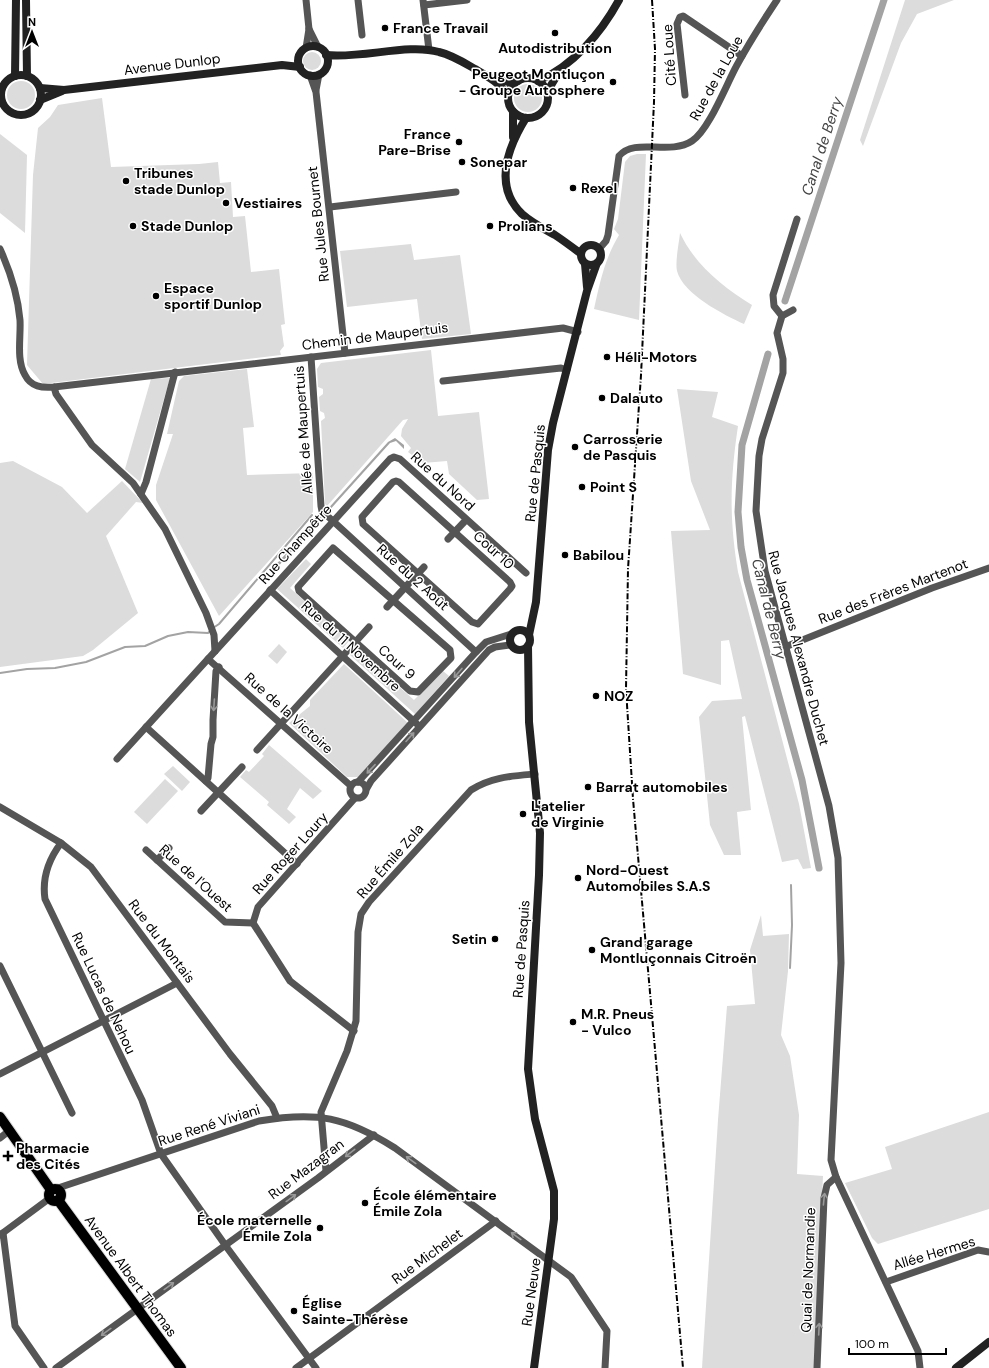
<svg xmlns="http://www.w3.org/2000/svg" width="989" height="1368" viewBox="0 0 989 1368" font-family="'DM Sans',sans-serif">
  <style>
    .green { fill: #dcdcdc }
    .water { fill: #a3a3a3 }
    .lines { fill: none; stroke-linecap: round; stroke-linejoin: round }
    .stream { stroke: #a3a3a3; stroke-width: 2 }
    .canal { stroke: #a3a3a3; stroke-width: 7 }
    .primary-casing { stroke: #dbdbdb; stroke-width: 12 }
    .street { stroke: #555; stroke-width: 7 }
    .secondary { stroke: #222; stroke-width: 8 }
    .primary { stroke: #000; stroke-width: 10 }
    .rail { stroke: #000; stroke-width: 2; stroke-dasharray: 6 2 1 2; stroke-linecap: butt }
    .oneway { stroke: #999 }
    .poi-dot { fill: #000; stroke: #fff; stroke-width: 1.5 }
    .labels { text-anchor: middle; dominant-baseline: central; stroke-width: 3; stroke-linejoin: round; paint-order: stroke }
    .poi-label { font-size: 14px; font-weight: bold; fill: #000; stroke: #fff; text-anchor: start }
    .street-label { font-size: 14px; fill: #000; stroke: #fff }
    .water-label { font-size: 15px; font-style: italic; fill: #444; stroke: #fff }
  </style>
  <rect width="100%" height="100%" fill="#fff"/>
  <g class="green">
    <path d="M 905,0 L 954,0 L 917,14 L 901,43 L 863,146 L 860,140 Z"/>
    <circle cx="312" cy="61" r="9"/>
    <circle cx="21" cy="95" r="14"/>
    <circle cx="528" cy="98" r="14"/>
    <path d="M 102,98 L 111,167 L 199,164 L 218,162 L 220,183 L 231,182 L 233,217 L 245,216 L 251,272 L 279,269 L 285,324 L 281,325 L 284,346 L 280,351 L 281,355 L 43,384 L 27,365 L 33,175 L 38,128 L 50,117 L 58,105 Z"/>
    <path d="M 0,134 L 27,155 L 25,233 L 0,213 Z"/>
    <path d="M 637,154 L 646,154 L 639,320 L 594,309 C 600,282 605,258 619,235 L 614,229 L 618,219 L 625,162 L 630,156 Z"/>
    <path d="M 680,233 C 695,265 723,287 752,305 L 744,324 C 724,315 683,294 677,271 C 675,262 679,243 680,233 Z"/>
    <path d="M 411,244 L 414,260 L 460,255 L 471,334 L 422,339 L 417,299 L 347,307 L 340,251 Z"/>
    <path d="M 431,350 L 438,416 L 479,412 L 489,499 L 477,500 L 449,474 L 447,461 L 423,463 L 408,452 L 411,448 L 401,436 L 402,429 L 408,419 L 403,420 L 327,506 L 325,504 L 321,421 L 325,418 L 324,413 L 320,411 L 319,397 L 323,394 L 323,389 L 318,387 L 317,369 L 321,363 Z"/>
    <path d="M 247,369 L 254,427 L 243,428 L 247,475 L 313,473 L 313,512 L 219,616 L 156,500 L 156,485 L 173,434 L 167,434 L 179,381 L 184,376 Z"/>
    <path d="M 170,378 L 140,482 L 125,469 L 151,379 Z"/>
    <path d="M 677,389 L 718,392 L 712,417 L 738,426 C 730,480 729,518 738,572 L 799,804 L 811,868 L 803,869 L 798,859 L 782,862 L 745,716 L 742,717 L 751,810 L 737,812 L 741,855 L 724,855 L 710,825 L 699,717 L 712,701 L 742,699 L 729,640 L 721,641 L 721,685 L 683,674 L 671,531 L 710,530 L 691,481 Z"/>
    <path d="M 13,461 L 62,487 L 87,513 L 122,481 L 143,503 L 136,502 L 106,536 L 138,613 L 93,650 L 83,656 L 0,667 L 0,463 Z"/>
    <path d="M 306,559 L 311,564 L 290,588 L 349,641 L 343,648 L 277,589 Z"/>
    <path d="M 279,644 L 287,652 L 277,664 L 268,656 Z"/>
    <path d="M 356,648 L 414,700 L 443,671 L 449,676 L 415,714 L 350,655 Z"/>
    <path d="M 344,664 L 408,723 L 363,774 L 358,777 L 347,777 L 289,723 L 310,706 L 310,700 Z"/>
    <path d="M 269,745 L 322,791 L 313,799 L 300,788 L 287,809 L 296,817 L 289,824 L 267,805 L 269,802 L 240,777 L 246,770 L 249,772 L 264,756 L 262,754 Z"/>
    <path d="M 173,766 L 190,782 L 182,791 L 164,774 Z"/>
    <path d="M 165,779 L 178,791 L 147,824 L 134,812 Z"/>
    <path d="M 761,915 L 763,936 L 789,934 L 788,971 L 781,1035 L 790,1056 L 799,1115 L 797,1174 L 823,1176 L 814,1368 L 702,1368 L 718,1120 L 727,1006 L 755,1004 L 750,950 Z"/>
    <path d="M 989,1112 L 989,1209 L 878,1244 L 872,1238 L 845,1183 L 892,1169 L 885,1147 Z"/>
  </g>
  <g class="water">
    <path d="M 395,438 L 404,445 L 404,449 L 396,441 L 390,443 L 327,513 L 325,512 L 388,442 Z"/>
    <path d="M 322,514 L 324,516 L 273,572 L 271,570 Z"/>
  </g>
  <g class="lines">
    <g class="stream">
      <path d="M 213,628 L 219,624 L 312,515"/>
      <path d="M 0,673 L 27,669 L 55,668 L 86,662 L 125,647 L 145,646 L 168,636 L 188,632 L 208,633 L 210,631"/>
      <path d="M 790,968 L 792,925 L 791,885"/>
    </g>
    <g class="canal">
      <path d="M 785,301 L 884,0"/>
      <path d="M 768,354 L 742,445 L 738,512 L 741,547 L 747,580 L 802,780 L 819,868"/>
    </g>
    <defs>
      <g id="primary">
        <path d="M 0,1117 L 51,1190"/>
        <circle cx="55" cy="1195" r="6"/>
        <path d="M 58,1200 L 181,1368"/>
      </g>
    </defs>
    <use href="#primary" class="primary-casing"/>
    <g class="street">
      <path d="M 358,0 L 362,35"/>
      <path d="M 423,0 L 429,50"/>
      <path d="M 424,5 L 467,0"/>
      <path d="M 309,29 L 318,47"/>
      <path d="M 306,48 L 309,29 L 306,0"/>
      <path d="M 310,75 L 316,92 L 345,353"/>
      <path d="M 316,90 L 319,74"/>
      <path d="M 685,95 L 677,24 L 680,17 L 683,16 L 742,56"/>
      <path d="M 330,207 L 456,192"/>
      <path d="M 0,249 C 10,271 18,297 20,320 C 21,337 16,360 25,375 C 31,387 42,388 54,387 L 563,328 L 578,332"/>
      <path d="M 599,249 L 606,241 L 608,235 L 619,156 C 635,137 669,156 692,141 C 709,130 726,85 737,65 C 749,43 763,21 777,0"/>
      <path d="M 793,310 L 782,316 L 777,333 L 783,359 L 783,373 L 762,439 L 759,456 L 756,511 L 765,571 L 829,806 L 838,858 L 841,963 L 831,1160 L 836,1177 L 918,1351 L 920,1368"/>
      <path d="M 782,316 L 774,306 L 773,295 L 797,219"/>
      <path d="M 311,357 L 321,506 L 322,511 L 476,652"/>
      <path d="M 443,381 L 561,368 L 567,370"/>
      <path d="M 54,387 L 56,394 L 92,445 L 133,483 L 165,529 L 206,613 L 214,635 L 215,651"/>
      <path d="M 396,481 L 399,482 L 510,582 L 512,586 L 510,589 L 478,624 L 472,622 L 363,524 L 362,517 L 393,482 Z"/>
      <path d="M 141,494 L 146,482 L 175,372"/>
      <path d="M 448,539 L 466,520"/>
      <path d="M 333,548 L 450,650 L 451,658 L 418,692 L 410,691 L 299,591 L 298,587 Z"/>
      <path d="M 270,590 L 418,725"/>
      <path d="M 387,607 L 424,567"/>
      <path d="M 785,647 L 932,588 L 989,568"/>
      <path d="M 208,659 L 351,786"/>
      <path d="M 146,727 L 297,864"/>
      <path d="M 257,750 L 369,627"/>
      <path d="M 117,759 L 390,459 L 394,457 L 400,459 L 526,573"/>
      <path d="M 206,781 L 208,778 L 211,744 L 213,737 L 213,720 L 216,671 L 219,667"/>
      <circle cx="358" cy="790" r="8"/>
      <path d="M 358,782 L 476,652 L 486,642 L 511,634"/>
      <path d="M 367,788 L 371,781 L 489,650 L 495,647 L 510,645"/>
      <path d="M 0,807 L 61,843 L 91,867 L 230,1054 L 272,1106 L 277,1118"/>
      <path d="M 201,811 L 242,767"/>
      <path d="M 61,843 C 49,859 42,879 45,899 L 142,1100 L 161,1154 L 228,1249 L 316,1368"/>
      <path d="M 146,850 L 225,922 L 253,923"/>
      <path d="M 157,860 L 169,848"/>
      <path d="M 0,966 L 72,1113"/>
      <path d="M 354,1031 L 290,981 L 253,923 L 258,907 L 355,798"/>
      <path d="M 0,1074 L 177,983"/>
      <path d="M 0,1138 L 9,1131"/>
      <path d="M 326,1171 L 321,1112 L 347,1051 L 356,1021 L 358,932 L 361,914 L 369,902 L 471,790 C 491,777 512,776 535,774"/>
      <path d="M 55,1189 L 259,1121 C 317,1111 346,1117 395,1148 L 571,1277 L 607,1331 L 605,1368"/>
      <path d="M 3,1233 L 15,1326 L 44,1368"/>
      <path d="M 0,1235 L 50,1198"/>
      <path d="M 886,1282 L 978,1250 L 989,1252"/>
      <path d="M 56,1368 L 318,1178 L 374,1135"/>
      <path d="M 296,1368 L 496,1221"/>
      <path d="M 817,1368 L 824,1198 L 827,1185 L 836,1177"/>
    </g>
    <g class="secondary">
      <path d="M 26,0 L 27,76"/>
      <circle cx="313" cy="61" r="15"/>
      <path d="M 326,55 C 362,59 408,43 439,52 C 452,55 463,62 475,69 C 487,76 500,83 508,95"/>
      <circle cx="21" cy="95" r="20"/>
      <path d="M 15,76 L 16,0"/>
      <circle cx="528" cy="98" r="20"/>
      <path d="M 493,78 L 508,82 L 518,81"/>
      <path d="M 538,81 C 573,66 601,33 619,0"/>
      <path d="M 40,88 L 64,90 L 282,65 L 300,67"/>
      <path d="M 547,92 L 559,72"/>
      <path d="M 40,100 L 62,91"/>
      <path d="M 526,118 C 508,147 493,186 522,214 C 532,223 544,229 555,235 C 564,241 572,247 580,253"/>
      <path d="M 513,137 L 513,112"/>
      <circle cx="591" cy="255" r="10"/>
      <path d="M 585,264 L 587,287"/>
      <circle cx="520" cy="640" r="10"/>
      <path d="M 529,635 L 536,602 L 548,450 L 553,423 L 587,291 L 597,263"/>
      <path d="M 528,646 L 529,722 L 540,833 L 539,875 L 528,1069 L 535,1119 L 554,1191 L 554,1219 L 534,1368"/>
      <path d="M 956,1368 L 989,1342"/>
    </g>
    <use href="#primary" class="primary"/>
    <path class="rail" d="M 652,0 L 655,49 L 654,102 L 641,375 L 628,569 L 626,689 L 633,799 L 683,1368"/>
  </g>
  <defs><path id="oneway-shaft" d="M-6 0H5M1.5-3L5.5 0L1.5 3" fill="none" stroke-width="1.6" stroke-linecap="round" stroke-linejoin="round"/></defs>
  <g class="oneway">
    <use href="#oneway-shaft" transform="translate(458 673) rotate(131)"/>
    <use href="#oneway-shaft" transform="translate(214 705) rotate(94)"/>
    <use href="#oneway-shaft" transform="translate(410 737) rotate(-48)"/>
    <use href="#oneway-shaft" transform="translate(371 769) rotate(133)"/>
    <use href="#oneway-shaft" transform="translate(350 1153) rotate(142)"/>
    <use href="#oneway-shaft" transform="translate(411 1160) rotate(-144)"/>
    <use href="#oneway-shaft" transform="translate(291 1198) rotate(-36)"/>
    <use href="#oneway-shaft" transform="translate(824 1199) rotate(-84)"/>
    <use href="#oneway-shaft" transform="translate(516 1236) rotate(-144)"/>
    <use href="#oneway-shaft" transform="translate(169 1286) rotate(-36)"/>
    <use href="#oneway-shaft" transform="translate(819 1329) rotate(-87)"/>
    <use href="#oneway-shaft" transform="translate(106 1332) rotate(144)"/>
  </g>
  <g class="poi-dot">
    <circle cx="385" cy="28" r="4"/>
    <circle cx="555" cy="33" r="4"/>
    <circle cx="613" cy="82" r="4"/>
    <circle cx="459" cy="142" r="4"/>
    <circle cx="462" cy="162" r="4"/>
    <circle cx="126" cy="181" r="4"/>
    <circle cx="573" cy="188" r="4"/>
    <circle cx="226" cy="203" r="4"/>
    <circle cx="133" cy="226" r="4"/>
    <circle cx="490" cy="226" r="4"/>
    <circle cx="156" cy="296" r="4"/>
    <circle cx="607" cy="357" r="4"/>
    <circle cx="602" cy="398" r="4"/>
    <circle cx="575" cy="447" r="4"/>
    <circle cx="582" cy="487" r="4"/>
    <circle cx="565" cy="555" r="4"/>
    <circle cx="596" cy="696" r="4"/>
    <circle cx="588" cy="787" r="4"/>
    <circle cx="523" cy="814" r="4"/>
    <circle cx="578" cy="878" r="4"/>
    <circle cx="495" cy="939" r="4"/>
    <circle cx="592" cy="950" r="4"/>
    <circle cx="573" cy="1022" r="4"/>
    <path d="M6 1150h4v4h4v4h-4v4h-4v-4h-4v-4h4z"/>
    <circle cx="365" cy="1203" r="4"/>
    <circle cx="320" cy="1228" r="4"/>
    <circle cx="294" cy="1311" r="4"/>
  </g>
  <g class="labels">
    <g class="poi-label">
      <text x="393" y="28">France Travail</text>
      <text x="555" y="48" text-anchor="middle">Autodistribution</text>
      <text x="605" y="74" text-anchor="end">Peugeot Montluçon<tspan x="605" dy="16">- Groupe Autosphere</tspan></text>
      <text x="451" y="134" text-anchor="end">France<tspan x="451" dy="16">Pare-Brise</tspan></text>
      <text x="470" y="162">Sonepar</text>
      <text x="134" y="173">Tribunes<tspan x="134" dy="16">stade Dunlop</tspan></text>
      <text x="581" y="188">Rexel</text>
      <text x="234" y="203">Vestiaires</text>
      <text x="141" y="226">Stade Dunlop</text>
      <text x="498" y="226">Prolians</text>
      <text x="164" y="288">Espace<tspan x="164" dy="16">sportif Dunlop</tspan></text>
      <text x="615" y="357">Héli-Motors</text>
      <text x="610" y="398">Dalauto</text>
      <text x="583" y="439">Carrosserie<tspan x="583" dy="16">de Pasquis</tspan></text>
      <text x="590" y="487">Point S</text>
      <text x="573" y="555">Babilou</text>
      <text x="604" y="696">NOZ</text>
      <text x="596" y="787">Barrat automobiles</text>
      <text x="531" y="806">L'atelier<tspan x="531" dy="16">de Virginie</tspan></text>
      <text x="586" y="870">Nord-Ouest<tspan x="586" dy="16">Automobiles S.A.S</tspan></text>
      <text x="487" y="939" text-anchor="end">Setin</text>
      <text x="600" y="942">Grand garage<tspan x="600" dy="16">Montluçonnais Citroën</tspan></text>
      <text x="581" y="1014">M.R. Pneus<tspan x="581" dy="16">- Vulco</tspan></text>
      <text x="16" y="1148">Pharmacie<tspan x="16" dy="16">des Cités</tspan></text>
      <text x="373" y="1195">École élémentaire<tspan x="373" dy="16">Émile Zola</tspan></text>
      <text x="312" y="1220" text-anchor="end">École maternelle<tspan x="312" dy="16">Émile Zola</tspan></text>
      <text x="302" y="1303">Église<tspan x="302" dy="16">Sainte-Thérèse</tspan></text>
    </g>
    <g class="street-label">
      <text transform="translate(669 55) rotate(-94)">Cité Loue</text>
      <text transform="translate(172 64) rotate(-7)">Avenue Dunlop</text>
      <text transform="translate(716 78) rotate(-61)">Rue de la Loue</text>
      <text transform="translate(318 224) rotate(-96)">Rue Jules Bournet</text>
      <text transform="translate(375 336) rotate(-7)">Chemin de Maupertuis</text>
      <text transform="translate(303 430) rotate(-94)">Allée de Maupertuis</text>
      <text transform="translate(535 473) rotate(-84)">Rue de Pasquis</text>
      <text transform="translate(443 481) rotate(42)">Rue du Nord</text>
      <text transform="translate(295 544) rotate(-48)">Rue Champêtre</text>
      <text transform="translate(494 550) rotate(42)">Cour 10</text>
      <text transform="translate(413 577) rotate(42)">Rue du 2 Août</text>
      <text transform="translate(893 591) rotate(-21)">Rue des Frères Martenot</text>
      <text transform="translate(351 646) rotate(42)">Rue du 11 Novembre</text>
      <text transform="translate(799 648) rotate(75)">Rue Jacques Alexandre Duchet</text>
      <text transform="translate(397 662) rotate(42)">Cour 9</text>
      <text transform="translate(289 713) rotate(42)">Rue de la Victoire</text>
      <text transform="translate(290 853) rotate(-48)">Rue Roger Loury</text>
      <text transform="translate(390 861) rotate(-49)">Rue Émile Zola</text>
      <text transform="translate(196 878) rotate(42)">Rue de l'Ouest</text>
      <text transform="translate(162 941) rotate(53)">Rue du Montais</text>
      <text transform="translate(521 949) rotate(-86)">Rue de Pasquis</text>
      <text transform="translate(104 993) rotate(65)">Rue Lucas de Nehou</text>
      <text transform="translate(209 1125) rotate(-18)">Rue René Viviani</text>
      <text transform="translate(306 1169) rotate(-37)">Rue Mazagran</text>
      <text transform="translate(934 1253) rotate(-17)">Allée Hermes</text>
      <text transform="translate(427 1256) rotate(-36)">Rue Michelet</text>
      <text transform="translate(808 1270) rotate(-88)">Quai de Normandie</text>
      <text transform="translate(131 1276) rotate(54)">Avenue Albert Thomas</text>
      <text transform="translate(531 1292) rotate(-82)">Rue Neuve</text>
    </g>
    <g class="water-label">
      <text transform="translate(822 146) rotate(-72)">Canal de Berry</text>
      <text transform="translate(769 609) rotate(76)">Canal de Berry</text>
    </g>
  </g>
  <g transform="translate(32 32)" stroke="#ffffff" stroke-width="3" paint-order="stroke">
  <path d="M0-3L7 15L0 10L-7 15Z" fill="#000000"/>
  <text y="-6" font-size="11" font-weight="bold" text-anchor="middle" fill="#000000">N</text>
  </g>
  <path d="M849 1348v6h97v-6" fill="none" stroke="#000000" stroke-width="2"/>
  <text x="855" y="1348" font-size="12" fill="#000000" stroke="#ffffff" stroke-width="3" paint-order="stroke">100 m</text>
</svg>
